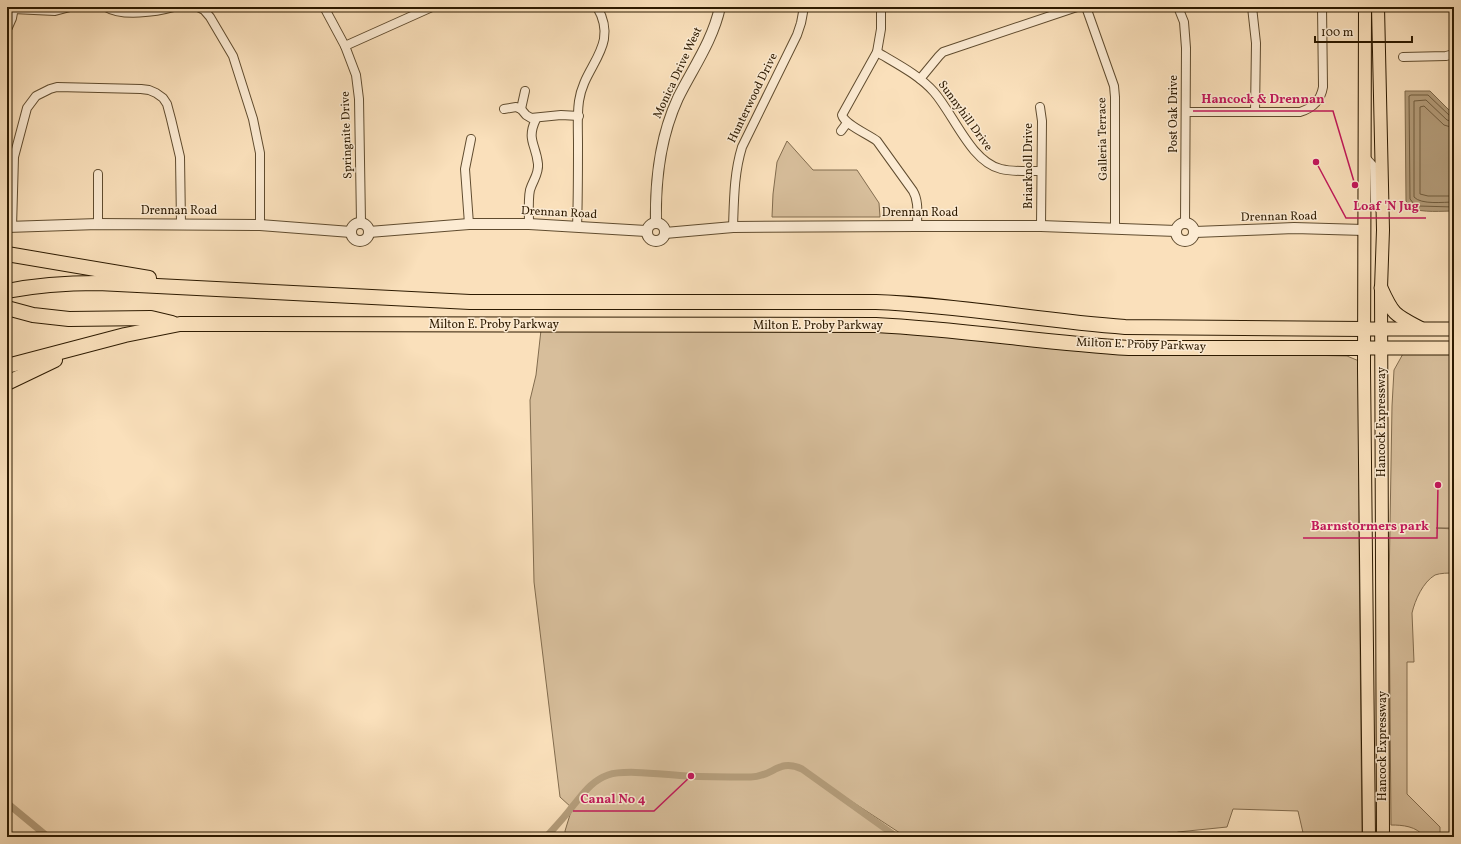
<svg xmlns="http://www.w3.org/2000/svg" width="1461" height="844" viewBox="0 0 1461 844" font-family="Vollkorn,serif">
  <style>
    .green { fill: #d7be9b; stroke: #826c4e }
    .water { fill: #b49d7b; stroke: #7e694a }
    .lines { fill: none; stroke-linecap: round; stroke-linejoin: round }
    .shore { stroke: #705c3e; stroke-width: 1 }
    .canal { stroke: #b49d7b; stroke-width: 7 }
    .minor-casing { stroke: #604c2f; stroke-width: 10 }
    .tertiary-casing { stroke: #604c2f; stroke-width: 12 }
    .primary-casing { stroke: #2d1a00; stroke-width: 14 }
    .trunk-casing { stroke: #2d1a00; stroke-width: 15 }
    .motorway-casing { stroke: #2d1a00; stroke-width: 16 }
    .minor { stroke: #fcebd3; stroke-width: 8 }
    .tertiary { stroke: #fcebd3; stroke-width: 10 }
    .primary { stroke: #fae0bb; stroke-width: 12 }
    .trunk { stroke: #fae0bb; stroke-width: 13 }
    .motorway { stroke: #fae0bb; stroke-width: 14 }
    .labels { text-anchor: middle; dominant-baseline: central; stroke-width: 3; stroke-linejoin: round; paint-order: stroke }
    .street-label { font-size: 12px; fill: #2d1a00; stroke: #fcebd3 }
    .leader { fill: none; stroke: #c2185b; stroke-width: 1.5 }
    .callout-dot { fill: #c2185b; stroke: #fcebd3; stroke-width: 1.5 }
    .callout-label { font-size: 13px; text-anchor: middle; font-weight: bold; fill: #c2185b; stroke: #fcebd3; stroke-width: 3; stroke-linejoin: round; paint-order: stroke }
  </style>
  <rect width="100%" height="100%" fill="#fae0bb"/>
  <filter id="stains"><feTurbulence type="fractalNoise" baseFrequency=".005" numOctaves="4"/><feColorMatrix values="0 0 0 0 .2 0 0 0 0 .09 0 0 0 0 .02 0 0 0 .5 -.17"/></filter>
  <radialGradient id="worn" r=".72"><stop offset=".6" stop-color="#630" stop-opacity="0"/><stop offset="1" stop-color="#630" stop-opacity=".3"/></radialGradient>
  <g class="green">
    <path d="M 787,141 L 813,170 L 857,170 L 879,203 L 880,217 L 772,217 L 773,194 L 777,162 Z"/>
    <path d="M 541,330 L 889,331 L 1087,350 L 1347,356 L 1359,361 L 1359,541 L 1362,837 L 1304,837 L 1298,811 L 1233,809 L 1227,827 L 1178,832 L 1168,837 L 906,837 L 802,769 L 796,766 L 897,837 L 566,837 L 565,831 L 572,808 L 560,797 L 534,582 L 530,400 L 536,375 Z"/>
    <path d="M 1404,352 L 1454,352 L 1454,528 L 1436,528 L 1454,529 L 1454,573 C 1449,573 1440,573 1435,575 C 1423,582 1415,600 1412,613 L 1414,662 L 1407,662 L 1407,794 L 1440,827 L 1440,837 L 1424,837 C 1417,826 1402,825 1391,825 L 1389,586 L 1392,406 L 1394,370 Z"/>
  </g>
  <path class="water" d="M 1405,91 L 1430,91 L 1454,115 L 1454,211 C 1443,211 1421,213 1412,208 C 1410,206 1408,203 1406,201 Z"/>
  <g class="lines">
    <g class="shore">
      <path d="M 1454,117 L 1450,116 L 1428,95 L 1411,95 L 1409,96 L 1410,199 L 1414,204 L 1418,206 L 1454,207"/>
      <path d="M 1454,122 L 1447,120 L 1426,100 L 1414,101 L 1414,197 C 1421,205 1444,202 1454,202"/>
      <path d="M 1454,128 L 1444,125 L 1424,106 L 1420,107 L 1420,194 L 1428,196 L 1454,196"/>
    </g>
    <g class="canal">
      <path d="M 7,803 L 48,837"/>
      <path d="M 546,837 C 555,827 564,818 572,807 C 583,794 591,781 608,775 C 626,769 666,775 687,776 C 708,777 730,777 751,777 C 773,777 778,758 802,769 L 897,837"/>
    </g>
    <defs>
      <g id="minor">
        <path d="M 106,7 C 122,17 156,12 174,7"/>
        <path d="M 198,7 L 204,10 L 210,17 L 233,56 L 253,119 L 260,153 L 260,225"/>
        <path d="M 324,7 L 345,46 L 356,75 L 359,99 L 361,222"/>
        <path d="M 881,7 L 881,29 L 877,52 L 842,115 C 845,125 868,134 877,141 L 913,191 C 919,201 917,214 917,226"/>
        <path d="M 1086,7 L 1114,86 L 1115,97 L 1115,228"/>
        <path d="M 1178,7 L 1184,22 L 1186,48 L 1185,223"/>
        <path d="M 1252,7 L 1256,43 L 1255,112"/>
        <path d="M 13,9 L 55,11 L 70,7"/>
        <path d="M 345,46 L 432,7"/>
        <path d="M 877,52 C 897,64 919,75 934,92 C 954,115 971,162 1001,169 C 1014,172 1028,171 1041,171"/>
        <path d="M 1403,57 L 1446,56 L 1454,54"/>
        <path d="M 920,79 L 939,56 L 943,52 L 1077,7"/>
        <path d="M 1040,107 L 1042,121 L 1041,226"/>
        <path d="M 504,109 L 516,107 L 521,109 L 526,115 L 531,118 L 561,115 L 579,116"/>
        <path d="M 521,109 L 525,91"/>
        <path d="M 1186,112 L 1300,112 C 1313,108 1321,99 1323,87 L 1322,7"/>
        <path d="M 841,131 L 847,123"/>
        <path d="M 1365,157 L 1374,167 L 1375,203 L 1382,212"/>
        <path d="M 98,174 L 98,224"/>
        <path d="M 469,224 L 465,169 L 471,139"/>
        <path d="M 529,224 C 529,215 528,199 530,190 C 533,180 539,174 538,164 C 536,144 526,140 536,119"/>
        <path d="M 12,227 L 14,157 L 27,108 L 36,96 L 50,89 L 57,87 L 141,89 L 149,90 L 156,93 L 163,98 L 167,104 L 171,119 L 180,157 L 181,224"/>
        <path d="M 577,227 C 578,200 578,172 578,144 C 578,130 577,115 579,101 C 584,65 620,46 597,7"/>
        <path d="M 733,227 C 734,199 734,173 742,147 L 797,35 L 801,23 L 804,7"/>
      </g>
      <g id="tertiary">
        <path d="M 7,27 L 11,18 L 13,7"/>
        <circle cx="1185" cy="232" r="9"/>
        <circle cx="656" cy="232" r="9"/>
        <circle cx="360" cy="232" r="9"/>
        <path d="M 656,223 C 655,180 660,137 678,98 C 693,68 713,40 720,7"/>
        <path d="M 7,227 L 98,224 L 260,225 L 351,232"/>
        <path d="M 369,232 L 469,224 L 529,224 L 646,231"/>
        <path d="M 1195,232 L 1294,228 L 1364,230"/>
        <path d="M 665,233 L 733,227 L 917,226 L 1041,226 L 1176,231"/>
      </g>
      <g id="primary">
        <path d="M 1365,7 L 1364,369 L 1369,837"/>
        <path d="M 1378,7 L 1383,230 L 1381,288 L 1383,837"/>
      </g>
      <g id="trunk">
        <path d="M 1381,288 C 1393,315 1395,315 1420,328"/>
        <path d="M 1364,329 L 1454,329"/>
        <path d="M 1364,348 L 1454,348"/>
      </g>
      <g id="motorway">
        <path d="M 7,254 L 149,278"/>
        <path d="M 7,291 C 37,285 67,283 98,283 L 470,302 L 876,302 C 959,305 1042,321 1125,327 L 1364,329"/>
        <path d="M 7,308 L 33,315 L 69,319 L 151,318 L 172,323"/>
        <path d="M 7,366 L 125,335 L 180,324 L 876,325 C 960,329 1044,343 1129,348 L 1364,348"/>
        <path d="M 7,383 L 55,360"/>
      </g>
    </defs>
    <use href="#minor" class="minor-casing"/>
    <use href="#tertiary" class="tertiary-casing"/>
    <use href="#primary" class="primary-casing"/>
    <use href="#trunk" class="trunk-casing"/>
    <use href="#motorway" class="motorway-casing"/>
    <use href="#minor" class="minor"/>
    <use href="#tertiary" class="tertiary"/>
    <use href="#primary" class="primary"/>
    <use href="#trunk" class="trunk"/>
    <use href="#motorway" class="motorway"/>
  </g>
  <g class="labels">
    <g class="street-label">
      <text transform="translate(678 73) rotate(-65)">Monica Drive West</text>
      <text transform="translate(753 98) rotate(-64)">Hunterwood Drive</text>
      <text transform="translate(1174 114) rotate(-90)">Post Oak Drive</text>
      <text transform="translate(965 116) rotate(54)">Sunnyhill Drive</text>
      <text transform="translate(347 135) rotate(-92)">Springnite Drive</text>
      <text transform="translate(1103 139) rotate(-91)">Galleria Terrace</text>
      <text transform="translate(1029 166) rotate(-90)">Briarknoll Drive</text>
      <text x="179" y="211">Drennan Road</text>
      <text transform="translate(559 213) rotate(3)">Drennan Road</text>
      <text x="920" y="213">Drennan Road</text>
      <text transform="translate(1279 217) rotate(-1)">Drennan Road</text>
      <text x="494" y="325">Milton E. Proby Parkway</text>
      <text x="818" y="326">Milton E. Proby Parkway</text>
      <text transform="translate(1141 345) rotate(2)">Milton E. Proby Parkway</text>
      <text transform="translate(1382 422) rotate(-90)">Hancock Expressway</text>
      <text transform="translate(1383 746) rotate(-90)">Hancock Expressway</text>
    </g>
  </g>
  <path class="leader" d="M1355 185L1333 111H1193M1316 162L1346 218H1426M1438 485L1437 538H1303M691 776L654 811H573"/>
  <g class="callout-dot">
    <circle cx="1355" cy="185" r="4"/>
    <circle cx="1316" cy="162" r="4"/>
    <circle cx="1438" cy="485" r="4"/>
    <circle cx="691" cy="776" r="4"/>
  </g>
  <g class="callout-label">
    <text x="1263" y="103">Hancock &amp; Drennan</text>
    <text x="1386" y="210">Loaf 'N Jug</text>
    <text x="1370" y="530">Barnstormers park</text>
    <text x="613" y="803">Canal No 4</text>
  </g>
  <rect width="1461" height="844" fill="none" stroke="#fae0bb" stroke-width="24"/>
  <rect x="8" y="8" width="1445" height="828" fill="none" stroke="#2d1a00" stroke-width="2"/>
  <rect x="12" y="12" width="1437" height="820" fill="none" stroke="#2d1a00"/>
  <path d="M1315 36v6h97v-6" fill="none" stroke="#2d1a00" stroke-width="2"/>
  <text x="1321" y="36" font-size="12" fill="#2d1a00" stroke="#fcebd3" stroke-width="3" paint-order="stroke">100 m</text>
  <rect width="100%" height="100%" filter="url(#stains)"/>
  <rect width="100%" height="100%" fill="url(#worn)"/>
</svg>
